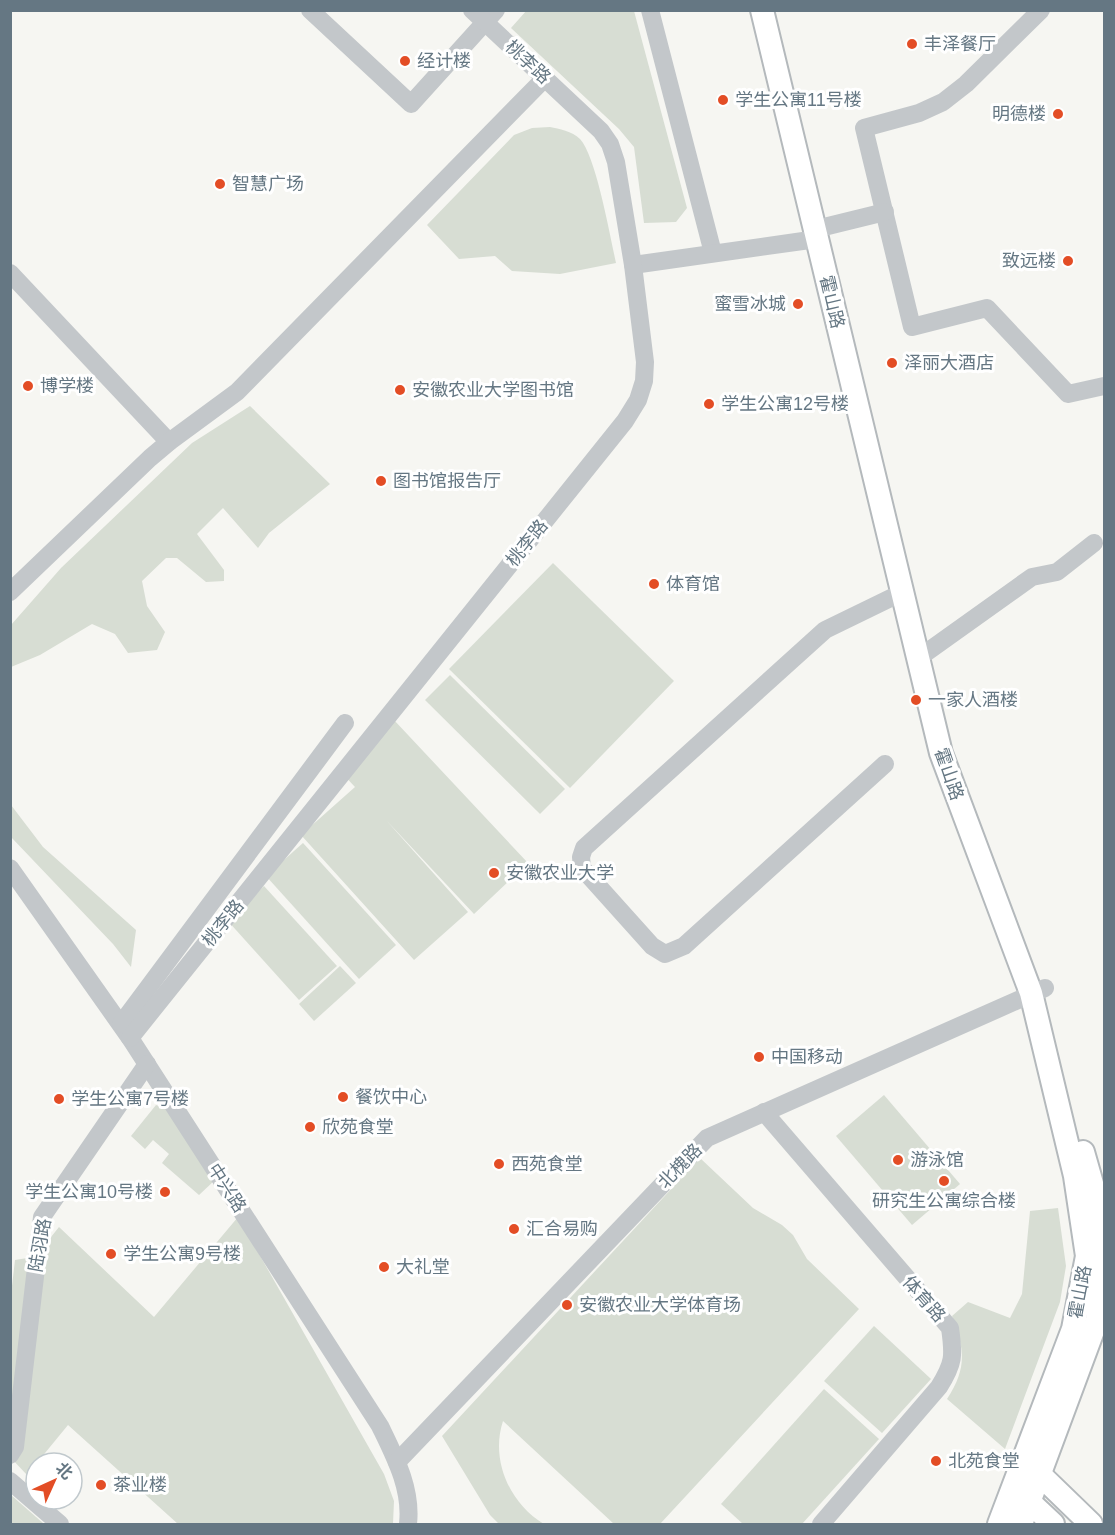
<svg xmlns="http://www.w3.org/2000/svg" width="1115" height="1535" viewBox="0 0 1115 1535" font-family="Helvetica,'Noto Sans SC',sans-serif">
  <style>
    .green { fill: #d7ddd3 }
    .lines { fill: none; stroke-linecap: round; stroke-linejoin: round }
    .major-casing { stroke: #b4b9bc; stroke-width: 26 }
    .minor { stroke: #c3c7ca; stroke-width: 18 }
    .major { stroke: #fff; stroke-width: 22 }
    .poi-dot { fill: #e34d25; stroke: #fff; stroke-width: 2 }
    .labels { text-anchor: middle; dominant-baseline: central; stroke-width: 6; stroke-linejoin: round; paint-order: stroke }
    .poi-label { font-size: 18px; fill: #657783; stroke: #fff; text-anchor: start }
    .street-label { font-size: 18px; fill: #657783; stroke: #fff }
  </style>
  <rect width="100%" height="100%" fill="#f6f6f2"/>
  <g class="green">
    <path d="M 527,10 L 634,11 L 687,208 L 676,222 L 644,223 L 634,147 L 619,129 L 511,28 Z"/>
    <path d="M 550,127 C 559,129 572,131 580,139 C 596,156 610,236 616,263 L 560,274 L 512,271 L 495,256 L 459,259 L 427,225 L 514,135 L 532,128 Z"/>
    <path d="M 250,406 L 330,484 L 269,533 L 258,548 L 223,508 L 197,534 L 224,570 L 224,581 L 206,582 L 177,558 L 166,558 L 142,581 L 147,606 L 165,632 L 157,650 L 128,653 L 115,634 L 92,624 L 40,655 L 11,667 L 11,625 L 61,568 L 192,443 Z"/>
    <path d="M 553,563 L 674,681 L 570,788 L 449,669 Z"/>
    <path d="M 450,675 L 565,789 L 540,814 L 425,700 Z"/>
    <path d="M 394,720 L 528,863 L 474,914 L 386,820 L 468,912 L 414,960 L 301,835 L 355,787 L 340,771 Z"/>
    <path d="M 11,805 L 43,847 L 136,930 L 131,967 L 113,944 L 11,837 Z"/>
    <path d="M 303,843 L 396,945 L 359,979 L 266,876 Z"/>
    <path d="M 264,886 L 337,966 L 299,1000 L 227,920 Z"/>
    <path d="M 340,966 L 356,983 L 314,1021 L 299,1004 Z"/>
    <path d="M 884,1095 L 960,1184 L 912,1225 L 836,1136 Z"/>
    <path d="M 156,1105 L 168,1109 L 215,1180 L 199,1195 L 162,1163 L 169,1154 L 153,1140 L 145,1149 L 131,1136 Z"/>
    <path d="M 700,1158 L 753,1208 L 782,1225 L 793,1235 L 807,1259 L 859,1309 L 660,1524 L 614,1524 L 503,1421 C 490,1460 510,1504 544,1524 L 499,1524 L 490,1515 L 442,1436 Z"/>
    <path d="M 1058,1208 L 1066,1266 L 1060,1302 L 1005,1449 L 947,1399 C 967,1368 965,1350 952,1316 L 968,1302 L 1010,1318 L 1022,1294 L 1030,1211 Z"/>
    <path d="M 238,1217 L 384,1474 L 394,1501 L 393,1524 L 178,1524 L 68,1425 L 27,1475 L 11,1458 L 10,1303 L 15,1260 L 46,1255 L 47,1242 L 59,1227 L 154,1317 Z"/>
    <path d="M 874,1326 L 931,1379 L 882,1433 L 824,1381 Z"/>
    <path d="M 824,1389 L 879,1439 L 802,1524 L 743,1524 L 721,1504 Z"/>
    <path d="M 11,1495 L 44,1524 L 11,1524 Z"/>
  </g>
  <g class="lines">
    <defs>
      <g id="major">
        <path d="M 762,10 L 941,753 L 1031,993 L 1075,1176 L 1087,1256 L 1073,1329 L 999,1524"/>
        <path d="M 1030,1465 L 1091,1524"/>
        <path d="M 1021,1494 L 1053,1524"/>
        <path d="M 1021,1524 L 1097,1320 L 1101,1253 L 1097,1201 L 1083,1152"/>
      </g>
    </defs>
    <use href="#major" class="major-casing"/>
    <g class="minor">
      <path d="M 310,10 L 411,104 L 496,10"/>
      <path d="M 650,10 L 713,253"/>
      <path d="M 1041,10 L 966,84 L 943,102 L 919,113 L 864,128 L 912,327 L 987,308 L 1068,394 L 1104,386"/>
      <path d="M 828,226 L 885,212"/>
      <path d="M 633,265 L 817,239"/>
      <path d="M 10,273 L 169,442"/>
      <path d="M 10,592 L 150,458 L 169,442 L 237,392 L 545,78"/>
      <path d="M 927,652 L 1032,577 L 1057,572 L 1094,543"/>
      <path d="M 885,764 L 684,946 L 665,954 L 652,946 L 582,868 L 581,857 L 584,848 L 825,630 L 901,593"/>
      <path d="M 10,868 L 130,1038 L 380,1426 C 395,1457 412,1489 408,1524"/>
      <path d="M 121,1024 L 345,723"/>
      <path d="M 130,1038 L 625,421 L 638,400 L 644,381 L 645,362 L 633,265 L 616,162 L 610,144 L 601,131 L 472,10"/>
      <path d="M 764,1112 L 950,1328 C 954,1356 954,1363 939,1387 L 821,1524"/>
      <path d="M 10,1455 L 15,1447 L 42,1217 L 147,1064"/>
      <path d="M 397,1462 L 707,1138 L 1045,988"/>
      <path d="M 10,1481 L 60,1524"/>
    </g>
    <use href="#major" class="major"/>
  </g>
  <g class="poi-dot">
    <circle cx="912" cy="44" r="6"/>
    <circle cx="405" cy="61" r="6"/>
    <circle cx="723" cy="100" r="6"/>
    <circle cx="1058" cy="114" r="6"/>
    <circle cx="220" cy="184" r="6"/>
    <circle cx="1068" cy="261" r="6"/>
    <circle cx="798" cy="304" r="6"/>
    <circle cx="892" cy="363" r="6"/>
    <circle cx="28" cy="386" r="6"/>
    <circle cx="400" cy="390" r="6"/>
    <circle cx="709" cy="404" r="6"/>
    <circle cx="381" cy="481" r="6"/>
    <circle cx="654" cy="584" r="6"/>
    <circle cx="916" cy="700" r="6"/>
    <circle cx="494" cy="873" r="6"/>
    <circle cx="759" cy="1057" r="6"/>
    <circle cx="343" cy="1097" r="6"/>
    <circle cx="59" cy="1099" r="6"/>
    <circle cx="310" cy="1127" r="6"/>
    <circle cx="898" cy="1160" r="6"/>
    <circle cx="499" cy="1164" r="6"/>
    <circle cx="944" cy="1181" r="6"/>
    <circle cx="165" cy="1192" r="6"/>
    <circle cx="514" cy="1229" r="6"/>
    <circle cx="111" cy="1254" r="6"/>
    <circle cx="384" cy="1267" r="6"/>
    <circle cx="567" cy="1305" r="6"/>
    <circle cx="936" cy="1461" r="6"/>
    <circle cx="101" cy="1485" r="6"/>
  </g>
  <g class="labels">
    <g class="poi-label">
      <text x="924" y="44">丰泽餐厅</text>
      <text x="417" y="61">经计楼</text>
      <text x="735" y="100">学生公寓11号楼</text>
      <text x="1046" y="114" text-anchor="end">明德楼</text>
      <text x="232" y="184">智慧广场</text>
      <text x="1056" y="261" text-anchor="end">致远楼</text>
      <text x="786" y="304" text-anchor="end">蜜雪冰城</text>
      <text x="904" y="363">泽丽大酒店</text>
      <text x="40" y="386">博学楼</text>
      <text x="412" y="390">安徽农业大学图书馆</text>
      <text x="721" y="404">学生公寓12号楼</text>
      <text x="393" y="481">图书馆报告厅</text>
      <text x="666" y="584">体育馆</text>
      <text x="928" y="700">一家人酒楼</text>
      <text x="506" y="873">安徽农业大学</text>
      <text x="771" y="1057">中国移动</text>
      <text x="355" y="1097">餐饮中心</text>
      <text x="71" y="1099">学生公寓7号楼</text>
      <text x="322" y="1127">欣苑食堂</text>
      <text x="910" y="1160">游泳馆</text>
      <text x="511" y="1164">西苑食堂</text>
      <text x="153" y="1192" text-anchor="end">学生公寓10号楼</text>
      <text x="944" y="1201" text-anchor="middle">研究生公寓综合楼</text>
      <text x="526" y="1229">汇合易购</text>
      <text x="123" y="1254">学生公寓9号楼</text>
      <text x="396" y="1267">大礼堂</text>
      <text x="579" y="1305">安徽农业大学体育场</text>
      <text x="948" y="1461">北苑食堂</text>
      <text x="113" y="1485">茶业楼</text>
    </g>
    <g class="street-label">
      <text transform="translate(528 62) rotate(43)">桃李路</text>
      <text transform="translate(832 302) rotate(77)">霍山路</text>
      <text transform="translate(527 543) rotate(-51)">桃李路</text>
      <text transform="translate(949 774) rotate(71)">霍山路</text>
      <text transform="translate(223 923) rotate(-51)">桃李路</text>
      <text transform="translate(680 1166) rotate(-46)">北槐路</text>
      <text transform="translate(227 1188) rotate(57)">中兴路</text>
      <text transform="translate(40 1245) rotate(-80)">陆羽路</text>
      <text transform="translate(1080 1292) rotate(-79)">霍山路</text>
      <text transform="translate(924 1299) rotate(49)">体育路</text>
    </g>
  </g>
  <rect width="1115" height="1535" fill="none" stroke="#657783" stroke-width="24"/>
  <g transform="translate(54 1481) rotate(45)"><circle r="28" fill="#ffffff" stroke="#c1c9cd" stroke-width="1.5"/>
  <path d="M0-4.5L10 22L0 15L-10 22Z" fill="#e34d25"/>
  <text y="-9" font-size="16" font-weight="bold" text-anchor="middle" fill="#657783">北</text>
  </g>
</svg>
